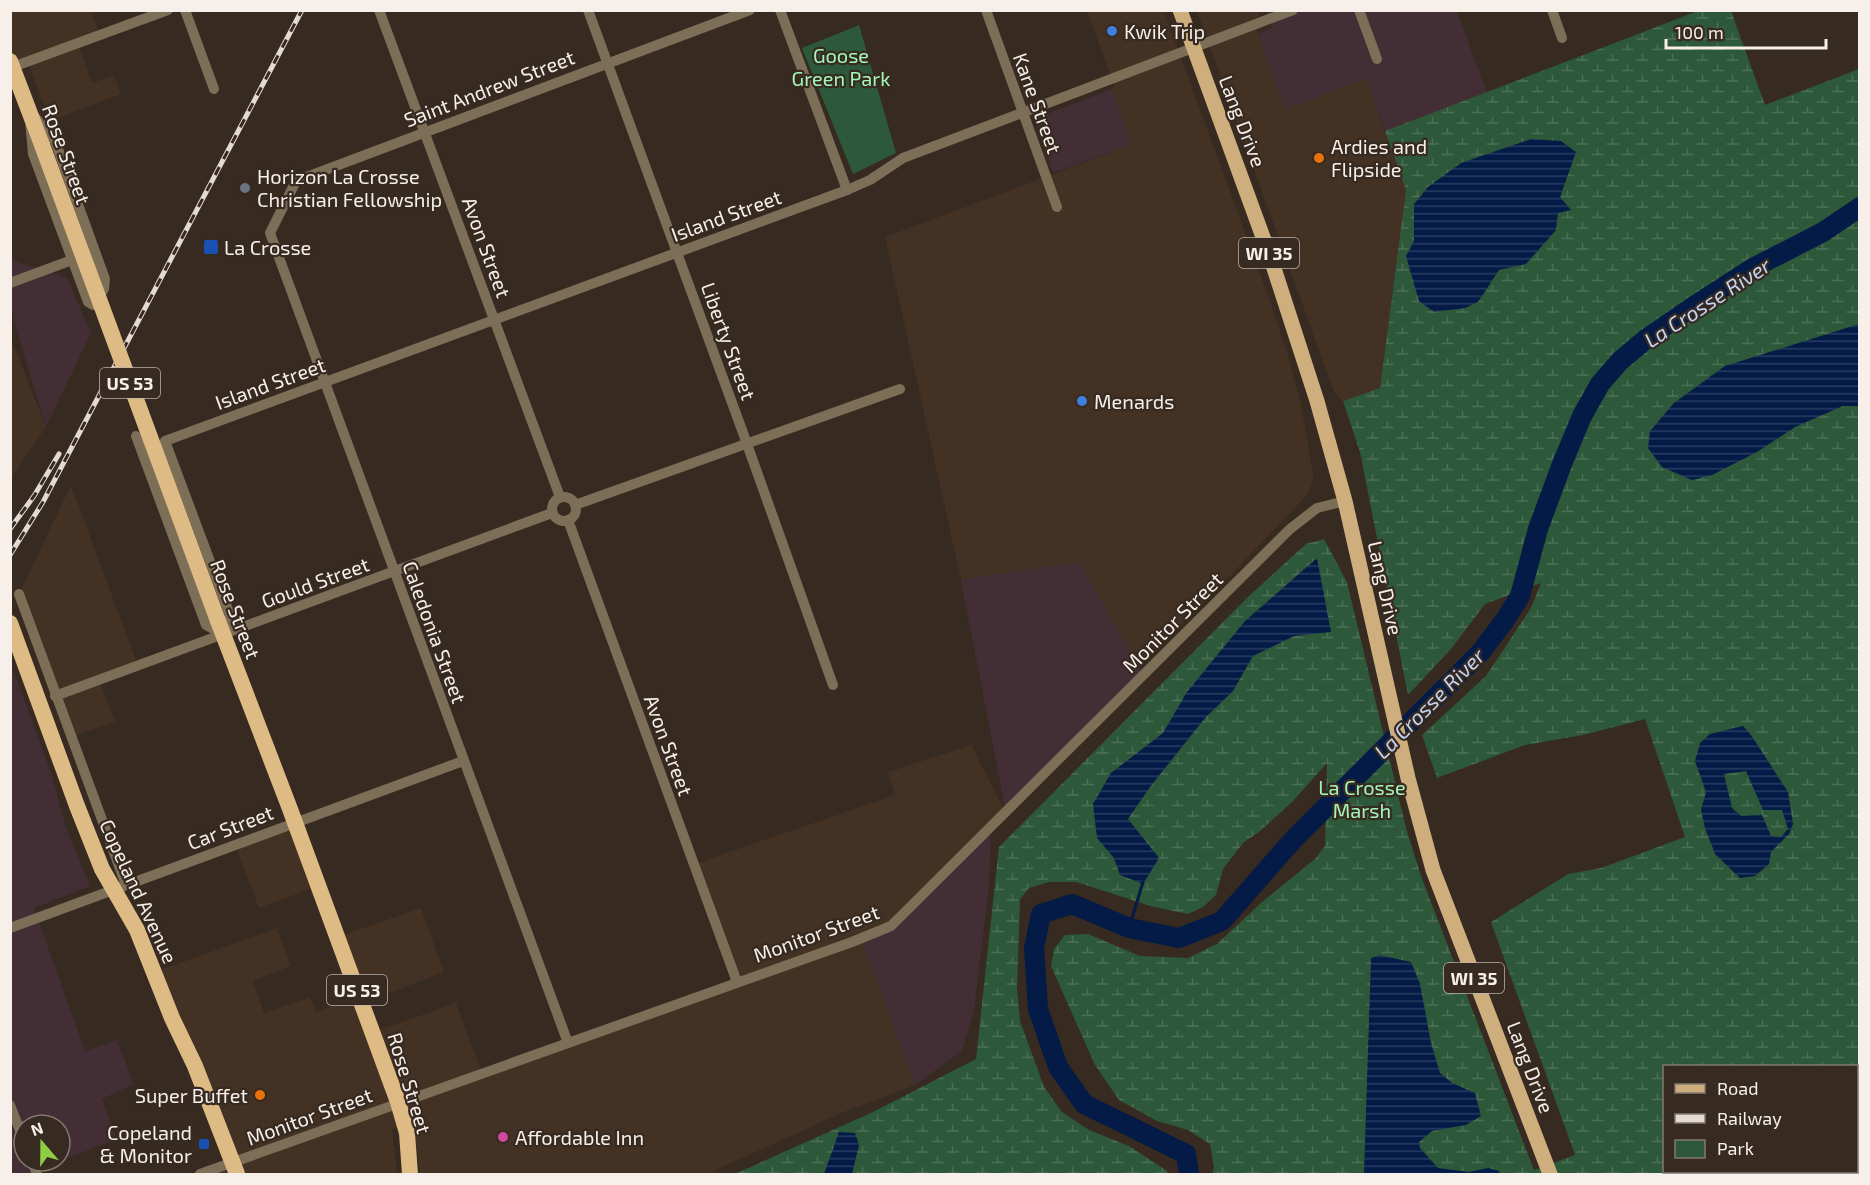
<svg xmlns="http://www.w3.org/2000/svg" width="1870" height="1185" viewBox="0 0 1870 1185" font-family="'Exo 2',sans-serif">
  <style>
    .built { fill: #433124 }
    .industrial { fill: #422e34 }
    .wetland { fill: url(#wetland-marsh); fill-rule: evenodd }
    .green { fill: #2d5839 }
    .water { fill: url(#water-rules); fill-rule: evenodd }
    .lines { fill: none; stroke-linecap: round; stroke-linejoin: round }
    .stream { stroke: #031b46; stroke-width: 3 }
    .river { stroke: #031b46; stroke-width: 20 }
    .minor { stroke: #7d6e57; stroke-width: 10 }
    .primary { stroke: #ceae7d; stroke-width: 15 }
    .trunk { stroke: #deba84; stroke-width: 16 }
    .rail-casing { stroke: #e3dad4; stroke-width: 5 }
    .rail { stroke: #362a21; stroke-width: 3; stroke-dasharray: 9; stroke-linecap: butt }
    .trunk-bridge { stroke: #deba84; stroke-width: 16 }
    .shop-dot { fill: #3f7fe0; stroke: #362a21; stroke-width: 2 }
    .food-dot { fill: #e8710a; stroke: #362a21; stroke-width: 2 }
    .worship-dot { fill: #6b7280; stroke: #362a21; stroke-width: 2 }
    .transit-dot { fill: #1a4fb4; stroke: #362a21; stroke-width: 2 }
    .hotel-dot { fill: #d1479c; stroke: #362a21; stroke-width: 2 }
    .labels { text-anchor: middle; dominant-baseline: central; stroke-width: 4.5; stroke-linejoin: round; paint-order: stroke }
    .shield { fill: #362a21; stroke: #bdb4ad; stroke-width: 1.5 }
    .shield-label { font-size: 18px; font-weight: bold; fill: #f7efe9 }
    .poi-label { font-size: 20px; fill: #f7efe9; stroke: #362a21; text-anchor: start }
    .park-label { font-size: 20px; fill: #a4f7b9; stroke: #362a21 }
    .street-label { font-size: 20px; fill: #f7efe9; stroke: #362a21 }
    .water-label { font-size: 21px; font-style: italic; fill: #c4d6f5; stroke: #362a21 }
  </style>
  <defs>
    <pattern id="wetland-marsh" width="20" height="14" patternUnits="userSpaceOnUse" patternTransform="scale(1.5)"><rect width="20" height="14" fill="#2d5839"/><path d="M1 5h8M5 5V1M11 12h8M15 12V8" fill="none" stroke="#4c7056"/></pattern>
    <pattern id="water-rules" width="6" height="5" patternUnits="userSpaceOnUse" patternTransform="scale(1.5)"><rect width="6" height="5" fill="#031b46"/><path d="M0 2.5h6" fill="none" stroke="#283c61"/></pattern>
  </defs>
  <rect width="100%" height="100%" fill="#362a21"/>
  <g class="built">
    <path d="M 10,11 L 91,11 L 100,35 L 78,43 L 92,83 L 114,75 L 121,94 L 50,121 L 28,62 L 11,68 Z"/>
    <path d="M 1087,11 L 1164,11 L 1266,290 L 1286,349 L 1300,399 L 1314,479 L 1307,495 L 1293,510 L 1231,575 L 1138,667 L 1079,562 L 961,580 L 885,237 L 1131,145 L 1112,89 L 1115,86 Z"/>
    <path d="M 1197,11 L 1258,11 L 1260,16 L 1253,19 L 1285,109 L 1366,79 L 1406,190 L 1380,389 L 1343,401 L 1334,392 Z"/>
    <path d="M 10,336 L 46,427 L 11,478 L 10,478 Z"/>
    <path d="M 71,485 L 138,666 L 99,680 L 115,722 L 71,737 L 19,594 Z"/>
    <path d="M 971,745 L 1006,813 L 898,920 L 862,938 L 915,1085 L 844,1112 L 707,1174 L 420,1174 L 414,1125 L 392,1129 L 397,1174 L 200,1174 L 232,1163 L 155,972 L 277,928 L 291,966 L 253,981 L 264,1013 L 310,997 L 316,1012 L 359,997 L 337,937 L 421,908 L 444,972 L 362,1004 L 373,1032 L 456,1003 L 482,1073 L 737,982 L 694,864 L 895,795 L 888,772 Z"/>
    <path d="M 294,822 L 318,886 L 259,908 L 235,845 Z"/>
  </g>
  <g class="industrial">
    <path d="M 1267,11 L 1457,11 L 1487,93 L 1385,131 L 1366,79 L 1285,109 L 1258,34 L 1273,28 Z"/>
    <path d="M 1112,89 L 1131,145 L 1053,173 L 1035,120 L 1039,117 Z"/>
    <path d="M 10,259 L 67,278 L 91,333 L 46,427 L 11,310 Z"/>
    <path d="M 1079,562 L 1144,675 L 1006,813 L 961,580 Z"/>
    <path d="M 10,661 L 52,776 L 66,828 L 90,886 L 34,908 L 85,1051 L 117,1040 L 134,1084 L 102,1099 L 117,1139 L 60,1161 L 60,1125 L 24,1125 L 24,1161 L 59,1161 L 35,1170 L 37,1174 L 11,1174 Z"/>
    <path d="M 991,828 L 989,886 L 974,1010 L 962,1051 L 915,1085 L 861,938 L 882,930 Z"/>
  </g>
  <path class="wetland" d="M 1698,11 L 1731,11 L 1765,105 L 1859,69 L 1859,1174 L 1212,1174 L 1214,1167 L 1210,1144 L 1188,1130 L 1157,1121 L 1119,1100 L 1095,1065 L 1051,966 L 1054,949 L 1065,935 L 1088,934 L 1140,956 L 1188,958 L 1217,944 L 1262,902 L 1315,859 L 1325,846 L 1327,763 L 1292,802 L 1259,832 L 1244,842 L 1223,869 L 1216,895 L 1203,907 L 1188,914 L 1154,907 L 1076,882 L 1049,882 L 1029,888 L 1020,899 L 1017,989 L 1020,1021 L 1044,1087 L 1062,1112 L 1089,1130 L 1129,1146 L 1167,1171 L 1168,1174 L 735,1174 L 873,1112 L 976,1059 L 999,847 L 1249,596 L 1306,544 L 1324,539 L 1347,582 L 1406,828 L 1421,876 L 1534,1170 L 1575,1155 L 1491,922 L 1568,874 L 1601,868 L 1685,837 L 1645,719 L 1583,735 L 1525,745 L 1437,778 L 1422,735 L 1486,676 L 1531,608 L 1541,583 L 1485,604 L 1451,649 L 1408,695 L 1360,452 L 1343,401 L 1380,388 L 1406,190 L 1385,131 ZM 1664,1066 L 1856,1066 L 1856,1172 L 1664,1172 Z"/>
  <path class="green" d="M 859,25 L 896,153 L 853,174 L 802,48 Z"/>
  <g class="water">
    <path d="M 1531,139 L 1561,141 L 1576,152 L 1560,197 L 1571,210 L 1558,213 L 1556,230 L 1526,264 L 1499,270 L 1478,302 L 1465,308 L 1434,312 L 1419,301 L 1406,256 L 1414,241 L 1414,204 L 1428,187 L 1461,163 Z"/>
    <path d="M 1859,324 L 1859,406 L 1843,406 L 1795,427 L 1757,452 L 1712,475 L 1692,480 L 1662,467 L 1648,448 L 1650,431 L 1674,403 L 1725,366 Z"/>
    <path d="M 1317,558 L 1331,632 L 1294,636 L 1253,656 L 1233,691 L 1205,718 L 1150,787 L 1128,819 L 1159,858 L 1143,884 L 1120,875 L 1114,858 L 1097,838 L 1093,804 L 1111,773 L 1163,733 L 1187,692 L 1245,621 Z"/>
    <path d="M 1743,726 L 1751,735 L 1788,792 L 1793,824 L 1789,834 L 1771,852 L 1769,864 L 1755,876 L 1740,878 L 1715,854 L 1705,828 L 1701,810 L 1706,792 L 1695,761 L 1700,743 L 1710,734 ZM 1746,771 L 1763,810 L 1782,810 L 1788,829 L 1781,837 L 1771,836 L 1762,815 L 1741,816 L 1732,808 L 1724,774 Z"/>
    <path d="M 1379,955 L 1411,962 L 1420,984 L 1431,1043 L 1440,1073 L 1452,1083 L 1475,1093 L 1481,1116 L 1466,1125 L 1432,1131 L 1419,1142 L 1420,1148 L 1438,1168 L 1469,1172 L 1488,1168 L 1499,1171 L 1500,1174 L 1364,1174 L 1371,958 Z"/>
    <path d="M 839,1132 L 855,1133 L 859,1145 L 852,1174 L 824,1174 Z"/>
  </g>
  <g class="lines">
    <path class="stream" d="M 1129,928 L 1143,882"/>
    <path class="river" d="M 1189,1174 L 1186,1154 L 1084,1104 L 1058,1067 L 1038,1009 L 1034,948 L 1041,914 L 1072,904 L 1129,928 L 1179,938 L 1222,921 L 1292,841 L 1480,653 L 1505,620 L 1520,596 L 1538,529 L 1562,464 L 1582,416 L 1600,384 L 1620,361 L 1646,339 L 1691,308 L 1753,268 L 1823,232 L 1860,207"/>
    <g class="minor">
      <path d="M 185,10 L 214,89"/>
      <path d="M 379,10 L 560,497"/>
      <path d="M 588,10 L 742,430 L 833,685"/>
      <path d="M 780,10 L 847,190"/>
      <path d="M 986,10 L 1057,207"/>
      <path d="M 1359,10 L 1377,59"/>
      <path d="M 1552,10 L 1562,38"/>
      <path d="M 10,68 L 168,10"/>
      <path d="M 29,110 L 55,141 L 105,279 L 104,289 L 93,305 L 88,302 L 33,154 Z"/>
      <path d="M 10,283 L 72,260"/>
      <path d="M 136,436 L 206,625 L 223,635 L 230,615 L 165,441 L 847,190 L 870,180 L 903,158 L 1293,10"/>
      <circle cx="564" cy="509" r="12"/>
      <path d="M 575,505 L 900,389"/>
      <path d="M 568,520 L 737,982"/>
      <path d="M 19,594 L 126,885"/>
      <path d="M 55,696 L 552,513"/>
      <path d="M 10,928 L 463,761"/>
      <path d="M 568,1043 L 270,233 L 296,181 L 750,10"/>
      <path d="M 10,1105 L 24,1141"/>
      <path d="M 32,1161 L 37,1174"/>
      <path d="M 200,1174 L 852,942 L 891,926 L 1290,529 L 1317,508 L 1345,501"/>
    </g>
    <path class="primary" d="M 1180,10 L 1271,259 L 1317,401 L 1345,501 L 1408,778 L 1433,870 L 1550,1174"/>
    <g class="trunk">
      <path d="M 10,61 L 42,145"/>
      <path d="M 218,621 L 290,809 L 398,1102 L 407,1133 L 410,1174"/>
      <path d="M 10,623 L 77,806 L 102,869 L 137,930 L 172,1018 L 195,1066 L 237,1174"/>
    </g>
    <defs>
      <g id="rail">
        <path d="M 10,529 L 34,496 L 59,454"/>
        <path d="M 10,555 L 43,502 L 302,10"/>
      </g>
    </defs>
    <use href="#rail" class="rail-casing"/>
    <use href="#rail" class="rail"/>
    <path class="trunk-bridge" d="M 42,145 L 218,621"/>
  </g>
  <g class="shop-dot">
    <circle cx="1112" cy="31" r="6"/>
    <circle cx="1082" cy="401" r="6"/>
  </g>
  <g class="food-dot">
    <circle cx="1319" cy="158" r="6"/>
    <circle cx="260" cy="1095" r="6"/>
  </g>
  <circle class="worship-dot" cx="245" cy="188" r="6"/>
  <g class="transit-dot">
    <rect x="203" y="239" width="16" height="16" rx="3"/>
    <rect x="198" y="1138" width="12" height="12" rx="3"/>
  </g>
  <circle class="hotel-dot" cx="503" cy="1137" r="6"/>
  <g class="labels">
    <g class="shield">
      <rect x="1239" y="238" width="60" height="30" rx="4.5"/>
      <rect x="100" y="368" width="60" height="30" rx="4.5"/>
      <rect x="1444" y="963" width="60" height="30" rx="4.5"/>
      <rect x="327" y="975" width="60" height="30" rx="4.5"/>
    </g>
    <g class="shield-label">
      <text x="1269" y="253">WI 35</text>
      <text x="130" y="383">US 53</text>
      <text x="1474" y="978">WI 35</text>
      <text x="357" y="990">US 53</text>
    </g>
    <g class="poi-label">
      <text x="1124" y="31">Kwik Trip</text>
      <text x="1331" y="146">Ardies and<tspan x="1331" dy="23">Flipside</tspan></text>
      <text x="257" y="176">Horizon La Crosse<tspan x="257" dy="23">Christian Fellowship</tspan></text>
      <text x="224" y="247">La Crosse</text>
      <text x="1094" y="401">Menards</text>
      <text x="248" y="1095" text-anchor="end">Super Buffet</text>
      <text x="192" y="1132" text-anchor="end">Copeland<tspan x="192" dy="23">&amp; Monitor</tspan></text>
      <text x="515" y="1137">Affordable Inn</text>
    </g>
    <g class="park-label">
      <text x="841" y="55">Goose<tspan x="841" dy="23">Green Park</tspan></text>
      <text x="1362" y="787">La Crosse<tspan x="1362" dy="23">Marsh</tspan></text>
    </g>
    <g class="street-label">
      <text transform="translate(489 88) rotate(-21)">Saint Andrew Street</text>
      <text transform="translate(1038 103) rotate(70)">Kane Street</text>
      <text transform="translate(1243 121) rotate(69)">Lang Drive</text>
      <text transform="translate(67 154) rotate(70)">Rose Street</text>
      <text transform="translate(726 215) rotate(-20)">Island Street</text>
      <text transform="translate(487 247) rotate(70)">Avon Street</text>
      <text transform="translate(729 341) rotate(70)">Liberty Street</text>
      <text transform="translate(270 383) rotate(-20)">Island Street</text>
      <text transform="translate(315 582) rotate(-20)">Gould Street</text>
      <text transform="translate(1386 588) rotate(77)">Lang Drive</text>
      <text transform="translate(236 609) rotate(69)">Rose Street</text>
      <text transform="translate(1172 622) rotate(-45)">Monitor Street</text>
      <text transform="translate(435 632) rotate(70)">Caledonia Street</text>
      <text transform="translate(669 745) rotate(70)">Avon Street</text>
      <text transform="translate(230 827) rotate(-21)">Car Street</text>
      <text transform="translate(139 891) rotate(65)">Copeland Avenue</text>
      <text transform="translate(816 933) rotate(-20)">Monitor Street</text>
      <text transform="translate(1531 1067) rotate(69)">Lang Drive</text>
      <text transform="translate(410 1083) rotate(73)">Rose Street</text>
      <text transform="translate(309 1116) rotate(-20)">Monitor Street</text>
    </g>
    <g class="water-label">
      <text transform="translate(1707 302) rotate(-33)">La Crosse River</text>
      <text transform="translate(1429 703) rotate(-45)">La Crosse River</text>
    </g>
  </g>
  <rect width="1870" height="1185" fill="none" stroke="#f7efe9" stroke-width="24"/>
  <rect x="1663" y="1065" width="195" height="108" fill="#362a21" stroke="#837971" stroke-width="1.5"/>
  <rect x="1675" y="1084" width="30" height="9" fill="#ceae7d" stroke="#837971" stroke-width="1.5"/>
  <text x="1717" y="1095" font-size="18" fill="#f7efe9">Road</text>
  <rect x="1675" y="1114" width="30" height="9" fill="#e3dad4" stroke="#837971" stroke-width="1.5"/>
  <text x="1717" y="1125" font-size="18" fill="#f7efe9">Railway</text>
  <rect x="1675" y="1140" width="30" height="18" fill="#2d5839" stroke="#837971" stroke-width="1.5"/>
  <text x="1717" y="1155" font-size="18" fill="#f7efe9">Park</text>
  <g transform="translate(42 1143) rotate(340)"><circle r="28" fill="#362a21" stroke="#837971" stroke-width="1.5"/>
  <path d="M0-4.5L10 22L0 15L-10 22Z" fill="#8fcd42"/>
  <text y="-9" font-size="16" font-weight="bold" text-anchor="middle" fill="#f7efe9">N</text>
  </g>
  <path d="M1666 39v9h160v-9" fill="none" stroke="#f7efe9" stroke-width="3"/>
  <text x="1675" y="39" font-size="18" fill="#f7efe9" stroke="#362a21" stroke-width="4.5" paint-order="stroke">100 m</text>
</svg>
